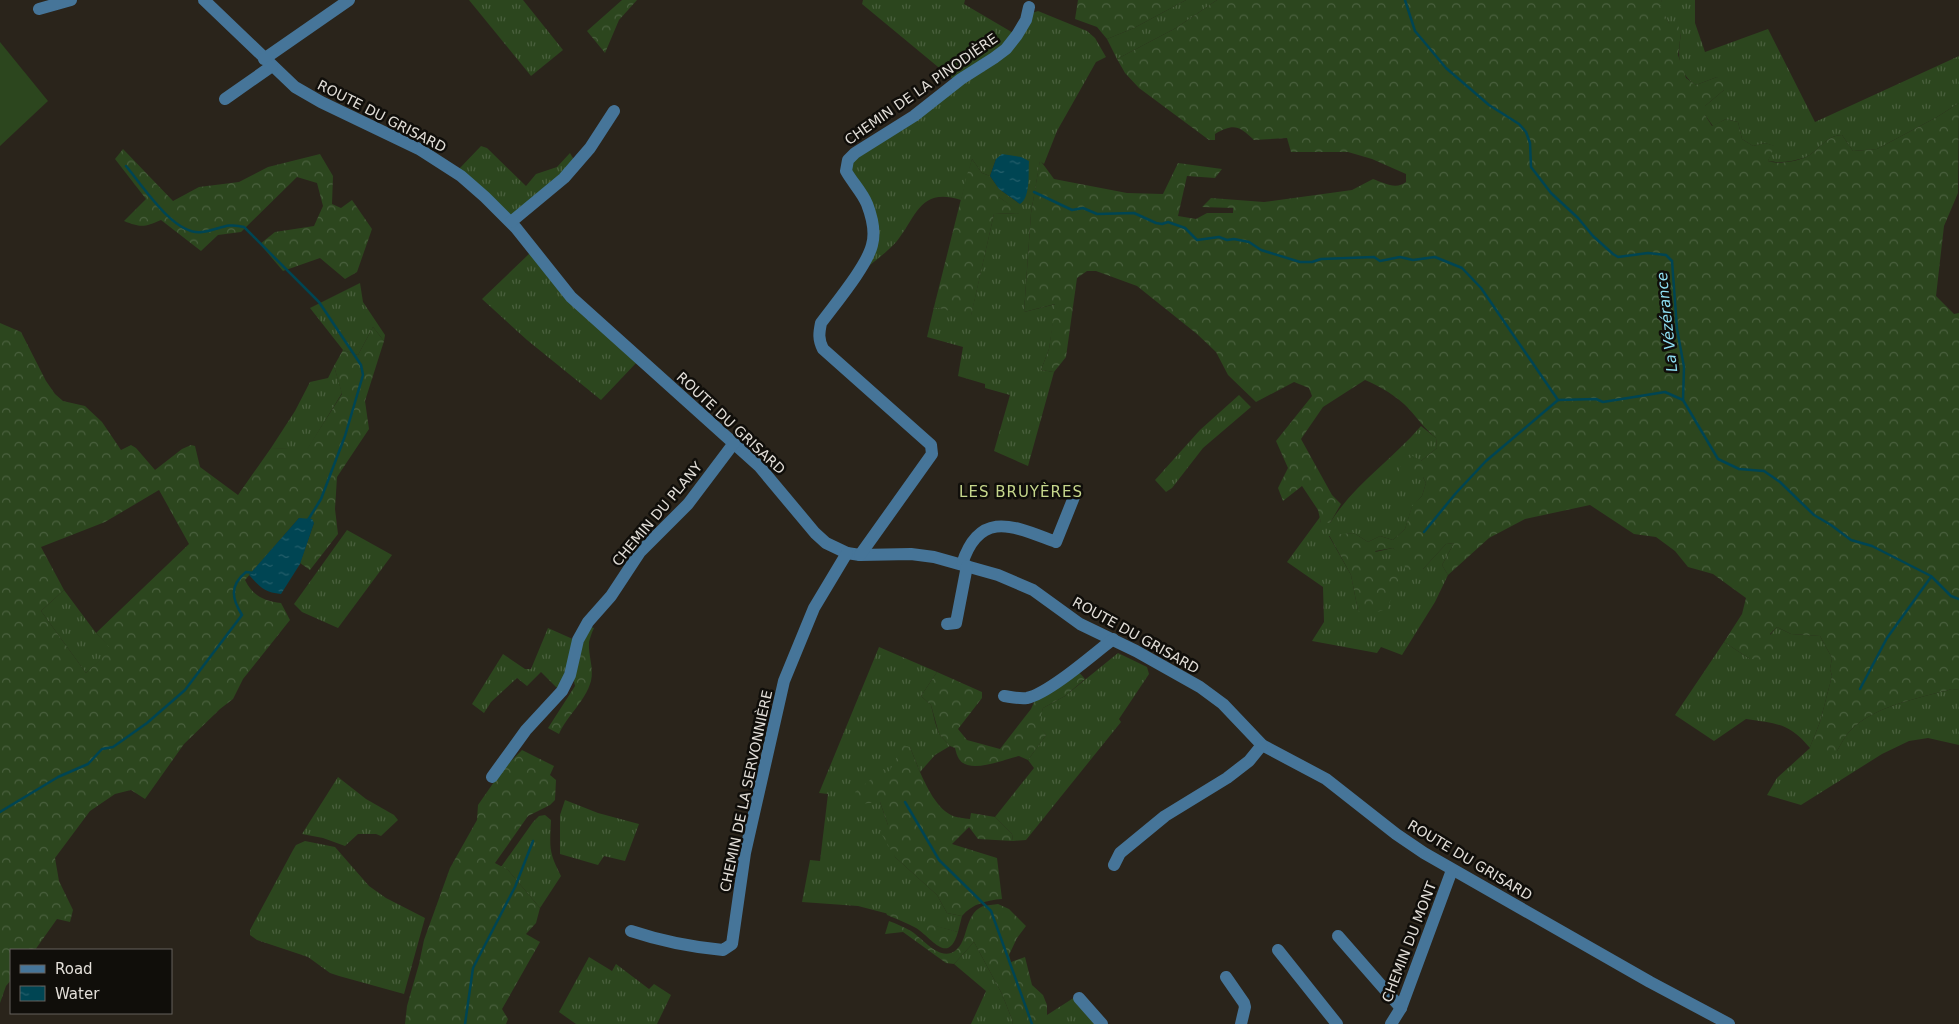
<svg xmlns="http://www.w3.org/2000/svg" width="1959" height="1024" viewBox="0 0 1959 1024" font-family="'DejaVu Sans',sans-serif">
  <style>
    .grass { fill: url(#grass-tufts) }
    .forest { fill: url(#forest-crowns); fill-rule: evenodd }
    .park { fill: #2c461e }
    .water { fill: url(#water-ripples) }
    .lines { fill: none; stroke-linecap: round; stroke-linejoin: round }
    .stream { stroke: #004553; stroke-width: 2.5 }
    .minor { stroke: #467599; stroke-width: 12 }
    .labels { text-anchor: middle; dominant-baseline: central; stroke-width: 5; stroke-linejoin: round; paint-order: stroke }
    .street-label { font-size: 14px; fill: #e2ded8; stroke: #100e0a }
    .water-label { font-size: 15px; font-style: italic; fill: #8fdff4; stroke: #100e0a }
    .neighbourhood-label { font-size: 15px; letter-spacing: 1px; fill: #c6d78c; stroke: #100e0a }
  </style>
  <defs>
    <pattern id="grass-tufts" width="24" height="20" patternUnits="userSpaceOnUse" patternTransform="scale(1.25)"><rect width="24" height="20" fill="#2c461e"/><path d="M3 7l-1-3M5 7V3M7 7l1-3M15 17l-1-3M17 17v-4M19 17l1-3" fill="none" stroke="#4a603e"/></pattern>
    <pattern id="forest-crowns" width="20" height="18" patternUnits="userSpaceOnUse" patternTransform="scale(1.25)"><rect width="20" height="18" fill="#2c461e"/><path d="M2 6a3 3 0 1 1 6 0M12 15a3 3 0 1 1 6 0" fill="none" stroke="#4a603e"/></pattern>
    <pattern id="water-ripples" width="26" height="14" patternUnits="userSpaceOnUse" patternTransform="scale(1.25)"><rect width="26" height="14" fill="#004553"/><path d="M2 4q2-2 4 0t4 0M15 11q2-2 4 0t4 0" fill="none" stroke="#255f6b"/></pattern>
  </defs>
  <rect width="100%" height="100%" fill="#2a241b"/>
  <g class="grass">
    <path d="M 469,0 L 523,0 L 563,50 L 531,76 Z"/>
    <path d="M 863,0 L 965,0 L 964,4 L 1015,34 L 1002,49 L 955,81 L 862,4 Z"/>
    <path d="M 1186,0 L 1217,0 L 1176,28 L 1117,59 L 1107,39 L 1134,28 Z"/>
    <path d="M 1662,0 L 1695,0 L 1695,23 L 1705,52 L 1768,29 L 1815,122 L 1959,56 L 1959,103 L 1937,117 L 1877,149 L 1853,151 L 1842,135 C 1826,136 1821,148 1808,156 C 1797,161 1779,164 1768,161 L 1774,146 L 1765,143 L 1753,146 L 1742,139 L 1738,122 L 1726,119 L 1713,126 L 1705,115 L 1705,106 L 1724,90 L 1717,77 L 1696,85 C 1676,72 1678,54 1681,33 L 1669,23 L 1659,6 Z"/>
    <path d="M 1038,11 L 1087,31 L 1095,38 L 1106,57 L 1096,62 L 1057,131 L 1044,164 L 1040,161 L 1031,213 L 1024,312 L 1056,304 L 1049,349 L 1041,370 L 1054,372 L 1028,466 L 994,451 L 1010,395 L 985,388 L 985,384 L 958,376 L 963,347 L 927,337 L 934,307 L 971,315 L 994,214 L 1020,213 L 999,197 L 999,189 L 1020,204 L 996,159 L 990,176 L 982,173 L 972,159 L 961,200 C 920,187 917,216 897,241 C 889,250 880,257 870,265 L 869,262 L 879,235 L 851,174 L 852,162 L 974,75 L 1032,13 Z"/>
    <path d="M 481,146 L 487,148 L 526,186 L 536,174 L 557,167 L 570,153 L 575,162 L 511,216 L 458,170 Z"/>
    <path d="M 530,253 C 559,296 599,327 638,361 L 601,400 L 527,340 L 482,299 Z"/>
    <path d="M 360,283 L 363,302 L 385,335 L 384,341 L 373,327 L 358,355 L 343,350 L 310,308 Z"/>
    <path d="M 334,366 L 342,393 L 307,450 L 271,448 L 295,411 L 310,382 L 328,378 Z"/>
    <path d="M 1239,395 L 1251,407 L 1203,448 L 1172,488 L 1166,492 L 1155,480 L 1200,430 Z"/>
    <path d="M 1421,426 L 1436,438 L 1437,448 L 1421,461 L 1423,477 L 1426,483 L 1422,496 L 1412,507 L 1405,529 L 1393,540 L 1380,536 L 1368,542 L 1354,533 L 1329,536 L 1351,575 L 1358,611 L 1375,552 L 1393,548 L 1423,569 L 1446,544 L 1454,543 L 1442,565 L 1448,575 L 1435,602 L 1402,655 L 1381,647 L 1377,653 L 1312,641 L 1324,622 L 1323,587 L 1287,562 L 1320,517 L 1321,523 L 1330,523 C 1354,484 1392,460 1421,426 Z"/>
    <path d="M 347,530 L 392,555 L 338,628 L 302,612 L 294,604 Z"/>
    <path d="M 64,590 L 96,633 L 112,649 L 86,673 L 41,611 Z"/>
    <path d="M 1777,627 L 1791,634 L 1820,636 L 1832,658 L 1830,669 L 1832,676 L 1820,722 L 1810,747 L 1837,751 C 1841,744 1845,736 1850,731 C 1873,706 1920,698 1952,689 L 1959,690 L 1959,745 L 1928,738 L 1909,741 L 1882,754 L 1801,805 L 1767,795 L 1777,778 L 1810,748 C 1788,722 1777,724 1746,719 L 1714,741 L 1675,715 L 1724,642 L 1750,659 Z"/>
    <path d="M 548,628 L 575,640 L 559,690 L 541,672 L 527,686 L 517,678 L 491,702 L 484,713 L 472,704 L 503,654 L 525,669 L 531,669 Z"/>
    <path d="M 879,647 L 937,672 L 921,696 L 931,705 L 935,722 L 939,734 L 950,746 L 935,755 L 920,772 L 910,747 L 880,802 L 888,825 L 895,857 L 937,895 L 947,913 L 962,916 L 958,932 L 858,906 L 802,902 L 810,860 L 820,861 L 828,794 L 819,793 Z"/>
    <path d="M 1118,653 L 1147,667 L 1149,674 L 1119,719 L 1121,722 L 1026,840 L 1013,841 L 1012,834 L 995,817 L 1034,768 L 1028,760 L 1046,735 L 1038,725 L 1043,708 L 1065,696 Z"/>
    <path d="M 338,777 L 366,799 L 394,815 L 398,820 L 381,836 L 376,834 L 358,834 L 345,846 L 323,838 L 302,834 Z"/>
    <path d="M 565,800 L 598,813 L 639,824 L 625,861 L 604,856 L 598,865 L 560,854 L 560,815 Z"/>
    <path d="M 545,815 L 551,820 C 550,847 548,851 561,876 L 540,908 L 508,870 L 501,867 L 533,822 L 539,816 Z"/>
    <path d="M 305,841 L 335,847 L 369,886 L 386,898 L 425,918 L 404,994 L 339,976 L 330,973 L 308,957 L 257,940 L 250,935 L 250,930 L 293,850 L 296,845 Z"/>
    <path d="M 974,942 L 1002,994 L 1013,1022 L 1012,1024 L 971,1024 L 986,991 L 954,964 Z"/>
    <path d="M 589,957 L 612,971 L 616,964 L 649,989 L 654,984 L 671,995 L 657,1024 L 576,1024 L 559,1012 Z"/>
    <path d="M 1075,997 L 1099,1024 L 1047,1024 L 1047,1015 Z"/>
  </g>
  <g class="forest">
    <path d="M 622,0 L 637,0 L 619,20 L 605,53 L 587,31 Z"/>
    <path d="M 1078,0 L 1186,0 L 1134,28 L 1107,39 L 1097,27 L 1075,19 Z"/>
    <path d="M 1217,0 L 1662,0 L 1660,6 L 1669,23 L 1678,25 L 1681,33 L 1678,55 L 1686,78 L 1696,85 L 1717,77 L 1723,82 L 1724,90 L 1705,106 L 1705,115 L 1712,126 L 1726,119 L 1738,122 L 1742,139 L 1753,146 L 1765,143 L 1775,146 L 1768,161 C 1779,165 1798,161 1808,156 C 1821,148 1826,136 1842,135 L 1853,151 L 1877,149 L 1937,117 L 1959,103 L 1958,193 L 1944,226 L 1936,296 L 1954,314 L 1959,313 L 1959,690 L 1952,689 C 1920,698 1873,706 1850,731 C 1845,736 1841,744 1837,751 L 1817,753 L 1810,747 L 1820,722 L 1832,676 L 1830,669 L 1832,658 L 1820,636 L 1791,634 L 1777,627 L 1770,634 L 1779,644 L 1768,660 L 1750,659 L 1724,642 L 1742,614 L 1746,598 L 1713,574 L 1688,567 L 1675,551 L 1656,537 L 1634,534 L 1590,505 L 1525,519 L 1489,538 L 1448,575 L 1442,565 L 1454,543 L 1446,544 L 1423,569 L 1405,570 L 1404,558 L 1393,548 L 1375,551 L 1399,579 L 1387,609 L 1367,615 L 1358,611 L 1351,575 L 1329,535 L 1354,533 L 1368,542 L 1380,536 L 1393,540 L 1405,529 L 1412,506 L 1422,496 L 1426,483 L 1423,477 L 1398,473 L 1403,459 L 1410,454 L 1421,461 L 1437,448 L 1436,438 C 1425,429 1418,419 1409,409 C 1398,397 1380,386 1365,380 L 1323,407 L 1301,439 L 1332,495 L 1341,504 L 1330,523 L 1321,523 L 1318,510 L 1302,486 L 1283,501 L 1278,488 L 1288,468 L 1276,441 L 1312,396 L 1309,388 L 1294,382 L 1256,402 L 1228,375 L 1216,352 L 1197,334 L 1137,286 L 1096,271 L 1087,271 L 1077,278 L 1066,357 L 1054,372 L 1041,370 L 1049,349 L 1055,304 L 1024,312 L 1031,213 L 1040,160 L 1054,179 L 1127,193 L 1163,194 L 1178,163 L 1222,169 L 1215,178 L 1187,176 L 1178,216 L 1196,219 L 1207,213 L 1233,213 L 1233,208 L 1202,207 L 1211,198 L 1264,202 L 1352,190 L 1373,179 C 1384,183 1396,190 1406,182 L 1406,174 L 1372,159 L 1348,152 L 1291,152 L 1287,138 L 1254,140 C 1239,126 1234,123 1215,134 L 1215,140 L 1209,140 L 1139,88 L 1125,73 L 1117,59 L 1176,28 Z"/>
    <path d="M 123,149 L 173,201 L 199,187 L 239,182 L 268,167 L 320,154 L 333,176 L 332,204 L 341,208 L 352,200 L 372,229 L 357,272 L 345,279 L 320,258 L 283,271 L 260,244 L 275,232 L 314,226 L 323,206 L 317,183 L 297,177 L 241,232 L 218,235 L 201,251 L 161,220 C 145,227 141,228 124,221 L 146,199 L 115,159 Z"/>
    <path d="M 972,159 L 982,173 L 990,176 L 999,189 L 999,197 L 1021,213 L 994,214 L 971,316 L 934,307 L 967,175 Z"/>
    <path d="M 0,323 L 21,332 L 46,381 L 55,394 L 63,401 L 85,406 L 102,422 L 121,450 L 131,445 L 136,448 L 155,470 L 182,449 L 191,445 L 195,446 L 200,467 L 238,495 L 271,448 L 307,449 L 342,394 L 334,366 L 343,350 L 358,355 L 373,327 L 384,341 L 365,401 L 369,429 L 337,477 L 335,509 L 338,534 L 310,570 L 300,563 L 314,523 L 299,518 L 245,580 C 253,596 264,601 281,603 L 290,620 L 243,679 L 233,699 L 220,709 L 184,744 L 145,799 L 131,790 L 115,794 L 90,811 L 55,858 L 59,881 L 73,910 L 70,922 L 57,919 L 35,950 L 11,950 L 11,980 L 6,986 L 0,1003 ZM 159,490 L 189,544 L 96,633 L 111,649 L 86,673 L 41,611 L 64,590 L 41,547 L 105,522 Z"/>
    <path d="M 591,627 L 594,628 C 592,632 590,638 589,642 C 588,656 594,667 591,681 C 585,702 568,714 559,734 L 548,728 L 575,686 C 570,666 582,645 591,627 Z"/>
    <path d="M 1077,670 L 1085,679 L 1065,696 L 1043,708 L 1039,725 L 1046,735 L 1028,760 L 1019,756 C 1005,759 969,775 959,759 C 957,756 956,752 955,748 L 950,746 L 939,734 L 931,705 L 921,696 L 937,672 L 982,692 L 982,698 L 958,729 L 967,740 L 1000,749 L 1031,709 L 1035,700 Z"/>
    <path d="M 903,745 L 910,747 C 918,767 931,805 951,815 C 956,818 964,818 970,819 L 971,813 L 995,817 L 1012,834 L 1013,841 L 978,839 L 969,827 L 952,844 L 997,858 L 1002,899 C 987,900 972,904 962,916 L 947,913 L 937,895 L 895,857 L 882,835 L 888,825 L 880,802 L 859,804 L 855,792 L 884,769 L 889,772 Z"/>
    <path d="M 522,750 L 554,766 L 550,775 L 556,780 L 555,800 L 550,805 L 528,816 L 495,863 L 508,870 L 540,908 L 536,923 L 526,934 L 540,942 L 502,1009 L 508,1019 L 506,1024 L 405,1024 L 407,1006 L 419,964 L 424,940 L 450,868 L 477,820 L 478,805 L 503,769 Z"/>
    <path d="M 998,904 L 1009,909 L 1026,926 L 1017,938 L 1009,955 L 1011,962 L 1025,957 L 1032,985 L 1043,995 L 1047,1005 L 1047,1024 L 1012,1024 L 1013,1022 L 1002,994 L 974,942 L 954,964 L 946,963 L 903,932 L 885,934 L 889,921 C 897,924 904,927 911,931 C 922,938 937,958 951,953 C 970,946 962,915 983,906 C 987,905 994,905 998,904 Z"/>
    <path d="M 886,912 L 958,932 C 948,966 932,938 916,928 C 907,923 897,919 887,915 Z"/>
  </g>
  <path class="park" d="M 0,42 L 48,101 L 0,146 Z"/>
  <g class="water">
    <path d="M 1002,154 L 1021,157 L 1029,161 C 1028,173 1031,197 1020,204 L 999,189 L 990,176 L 996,159 Z"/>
    <path d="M 299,518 L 312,519 L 314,523 L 300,564 L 281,594 C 264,592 260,587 249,575 Z"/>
  </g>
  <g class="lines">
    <g class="stream">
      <path d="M 1405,0 L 1415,31 L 1446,68 L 1489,105 L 1519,124 L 1526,132 L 1530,143 L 1531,167 L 1551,193 L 1578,218 L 1593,236 L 1613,254 L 1618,257 L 1648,253 L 1666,255 L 1672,261 L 1677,329 L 1684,367 L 1683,400 L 1718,459 L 1739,469 L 1764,471 L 1780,482 L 1814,515 L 1831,525 L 1851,540 L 1872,546 L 1931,576 L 1951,596 L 1959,599"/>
      <path d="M 126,166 C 143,186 174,236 202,232 C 220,230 225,222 244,227 L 319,302 L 361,365 L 363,375 L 345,436 L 321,499 L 308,520"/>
      <path d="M 1034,192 L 1072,210 L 1083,208 L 1097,214 L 1134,213 L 1156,223 L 1162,224 L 1168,222 L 1185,228 L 1197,240 L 1219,237 L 1227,240 L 1234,239 L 1249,242 L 1261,250 L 1300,262 L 1312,262 L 1321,259 L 1374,257 L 1380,261 L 1400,257 L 1413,260 L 1435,257 L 1462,268 L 1481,288 L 1558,400 L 1596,399 L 1603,402 L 1665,392 L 1683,400"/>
      <path d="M 1424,532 L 1456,493 L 1486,461 L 1558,400"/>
      <path d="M 1860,689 L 1887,638 L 1931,577"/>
      <path d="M 905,802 L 939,860 L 991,911 L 1032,1024"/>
      <path d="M 0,812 L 58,777 L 88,764 L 102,749 L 113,747 L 147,723 L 185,690 L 242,615 C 232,599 229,586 246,572 L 254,573"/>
      <path d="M 465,1024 L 473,968 L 515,887 L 533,841"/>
    </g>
    <g class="minor">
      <path d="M 204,0 L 295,87 L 321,102 L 419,149 L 461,176 L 485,197 L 516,228 L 571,297 L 759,466 L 815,533 L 826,543 L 847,553 L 860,555 L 911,554 L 934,557 L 998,575 L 1033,590 L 1080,624 L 1136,651 L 1200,687 L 1223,704 L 1262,745 L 1326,779 L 1396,834 L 1424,853 L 1650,982 L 1729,1024"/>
      <path d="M 39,9 L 71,0"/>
      <path d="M 264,59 L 349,0"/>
      <path d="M 225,99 L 272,66"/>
      <path d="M 511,222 L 564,178 L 590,148 L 614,111"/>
      <path d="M 860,555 L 932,454 L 931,445 L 823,349 C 818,339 819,333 821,323 C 835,304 867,266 872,245 C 876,231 872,217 867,204 C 862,192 852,182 846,171 L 848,160 L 855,153 L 914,116 L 961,79 L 994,58 L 1006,49 L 1017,35 L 1026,20 L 1029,7"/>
      <path d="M 962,564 C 980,508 1015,527 1056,542 L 1076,492"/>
      <path d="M 947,624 L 956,623 L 967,566"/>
      <path d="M 1004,696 C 1011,697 1019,699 1027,698 C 1048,694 1094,654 1113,639"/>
      <path d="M 492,777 L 526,730 L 562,691 L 570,675 L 578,640 L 588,622 L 611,596 L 640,552 L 688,504 L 734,443"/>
      <path d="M 1114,865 L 1120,853 L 1165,816 L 1227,778 L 1249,761 L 1262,745"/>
      <path d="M 631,931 C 661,941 691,947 723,950 L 732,944 L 745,853 L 784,681 L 814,608 L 847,553"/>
      <path d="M 1338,936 L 1401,1008"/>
      <path d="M 1278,950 L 1337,1024"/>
      <path d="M 1226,977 L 1244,1003 L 1245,1007 L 1241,1024"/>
      <path d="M 1079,998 L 1102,1024"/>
      <path d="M 1391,1024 L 1401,1008 L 1452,870"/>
    </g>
  </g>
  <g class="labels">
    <g class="street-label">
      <text transform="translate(921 89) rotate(-35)">CHEMIN DE LA PINODIÈRE</text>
      <text transform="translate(382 116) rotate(27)">ROUTE DU GRISARD</text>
      <text transform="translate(731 423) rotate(43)">ROUTE DU GRISARD</text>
      <text transform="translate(657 514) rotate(-50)">CHEMIN DU PLANY</text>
      <text transform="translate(1136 635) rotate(29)">ROUTE DU GRISARD</text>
      <text transform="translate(746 791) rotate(-78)">CHEMIN DE LA SERVONNIÈRE</text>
      <text transform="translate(1470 860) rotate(31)">ROUTE DU GRISARD</text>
      <text transform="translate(1409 942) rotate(-69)">CHEMIN DU MONT</text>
    </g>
    <g class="water-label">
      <text transform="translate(1667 322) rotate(-96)">La Vézérance</text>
    </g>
    <g class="neighbourhood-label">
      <text x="1021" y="492">LES BRUYÈRES</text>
    </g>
  </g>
  <rect x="10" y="949" width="162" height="65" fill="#100e0a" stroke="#64615c"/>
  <rect x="20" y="965" width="25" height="8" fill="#467599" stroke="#64615c"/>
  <text x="55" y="974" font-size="15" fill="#e2ded8">Road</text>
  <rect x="20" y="986" width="25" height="15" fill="url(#water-ripples)" stroke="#64615c"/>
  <text x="55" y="999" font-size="15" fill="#e2ded8">Water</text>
</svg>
